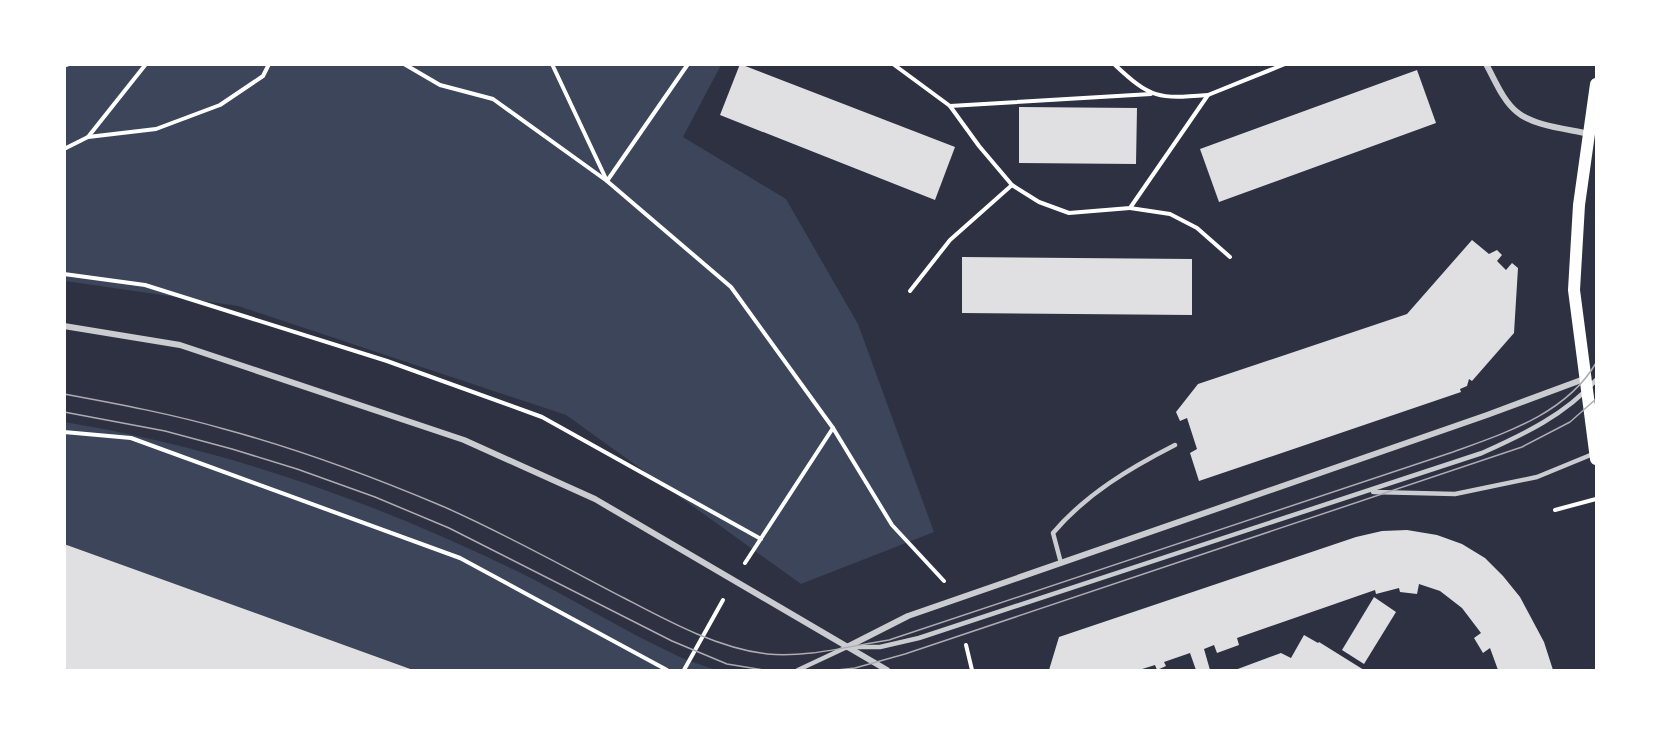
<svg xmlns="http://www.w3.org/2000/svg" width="1661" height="735" viewBox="0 0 1661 735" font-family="Jost,sans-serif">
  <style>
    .green { fill: #3c4559 }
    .building { fill: #e0e0e3 }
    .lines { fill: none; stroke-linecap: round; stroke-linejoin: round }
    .path { stroke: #fff; stroke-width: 4 }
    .service { stroke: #caccd0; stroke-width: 4.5 }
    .minor { stroke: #caccd0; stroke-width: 6 }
    .secondary { stroke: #fff; stroke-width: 12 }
    .tram { stroke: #abadb3; stroke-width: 1.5 }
  </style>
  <rect width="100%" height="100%" fill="#2d3142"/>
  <g class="green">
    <path d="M 65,65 L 721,65 L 683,137 L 786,199 L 858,324 L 934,532 L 801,584 L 566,415 L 238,306 L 65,281 Z"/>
    <path d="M 64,422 C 224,448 372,501 517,571 C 570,597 620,629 674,654 C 687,661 702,665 716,670 L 65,670 Z"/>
  </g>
  <g class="building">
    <path d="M 740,64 L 955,147 L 935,200 L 720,115 Z"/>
    <path d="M 1417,70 L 1436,123 L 1219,202 L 1200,149 Z"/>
    <path d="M 1019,107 L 1137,108 L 1136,164 L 1019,163 Z"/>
    <path d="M 1472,240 L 1489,254 L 1497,250 L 1502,255 L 1497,261 L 1506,270 L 1512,263 L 1518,268 L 1514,333 L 1472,381 L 1469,379 L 1467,386 L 1460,389 L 1461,392 L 1199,481 L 1190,453 L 1197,449 L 1187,418 L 1180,421 L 1176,412 L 1198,384 L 1407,314 Z"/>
    <path d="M 962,257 L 1192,259 L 1192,315 L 962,313 Z"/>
    <path d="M 1407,530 L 1437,535 L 1462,544 L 1485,558 L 1503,576 L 1520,597 L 1544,642 L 1553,670 L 1498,670 L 1490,648 L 1483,653 L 1474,638 L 1481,633 L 1462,608 L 1440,591 L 1419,584 L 1417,594 L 1400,592 L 1399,588 L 1376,594 L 1375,590 L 1237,638 L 1239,645 L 1217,653 L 1214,645 L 1204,649 L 1210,670 L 1196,670 L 1190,653 L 1164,662 L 1166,666 L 1157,670 L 1155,665 L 1139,670 L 1049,670 L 1059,637 L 1356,537 L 1382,531 Z"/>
    <path d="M 64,544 L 413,670 L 64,670 Z"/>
    <path d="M 1374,597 L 1396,612 L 1364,664 L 1342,650 Z"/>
    <path d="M 1304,635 L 1318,643 L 1319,642 L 1364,670 L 1235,670 L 1281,653 L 1291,658 Z"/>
  </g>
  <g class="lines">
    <g class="path">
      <path d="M 404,64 L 440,85 L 493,99 L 607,181 L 731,287 L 833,428 L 892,525 L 944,581"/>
      <path d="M 552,64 L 607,181 L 688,64"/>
      <path d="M 893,64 L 950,106 L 979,146 L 1012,185 L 1039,202 L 1069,213 L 1130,208 L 1208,95 L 1285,64"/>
      <path d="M 1114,64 C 1151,99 1158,99 1208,95"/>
      <path d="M 64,66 L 69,64"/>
      <path d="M 950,106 L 1151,94"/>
      <path d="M 88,137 L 146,64"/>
      <path d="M 64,149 L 88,137 L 156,129 L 220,105 L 263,76 L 269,64"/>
      <path d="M 1130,208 L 1170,214 L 1197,228 L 1230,257"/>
      <path d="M 64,274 L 145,285 L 387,361 L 542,417 L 761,539"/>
      <path d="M 910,291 L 950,240 L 1012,185"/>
      <path d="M 64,432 L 131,438 L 460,558 L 667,670"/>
      <path d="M 1555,510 L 1596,499"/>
      <path d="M 745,563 L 833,428"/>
      <path d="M 966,645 L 972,670"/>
      <path d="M 684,670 L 723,600"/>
    </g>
    <g class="service">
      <path d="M 1373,492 L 1455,494 L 1537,477 L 1593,454"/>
      <path d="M 1061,563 L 1053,533 C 1086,494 1130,468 1175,445"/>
      <path d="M 798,670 L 847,647 L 880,647 L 919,638 L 1482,453 C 1524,434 1565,415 1596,380"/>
    </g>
    <g class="minor">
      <path d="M 1486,64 C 1495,80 1503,101 1517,112 C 1533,126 1568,129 1589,134"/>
      <path d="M 64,326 L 180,345 L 464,440 L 595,499 L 887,670"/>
      <path d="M 847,647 L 908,616 L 1487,415 L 1584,379"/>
    </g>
    <path class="secondary" d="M 1596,84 L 1579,205 L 1574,290 L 1596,459"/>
    <g class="tram">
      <path d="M 64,394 C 118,404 172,414 224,429 C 298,449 371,476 442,506 C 504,533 564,567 624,598 C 668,621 717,648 767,654 C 807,658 849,646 889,640 L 1453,452 C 1505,433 1566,414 1596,363"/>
      <path d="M 64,412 L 165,431 L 232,449 L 297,469 L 375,497 L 449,528 L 672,641 L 727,664 L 764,670"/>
      <path d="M 837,670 L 855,668 L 905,654 L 1522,447 L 1570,422 L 1596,399"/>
    </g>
  </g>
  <rect width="1661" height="735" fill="none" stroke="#ffffff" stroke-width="132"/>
</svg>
